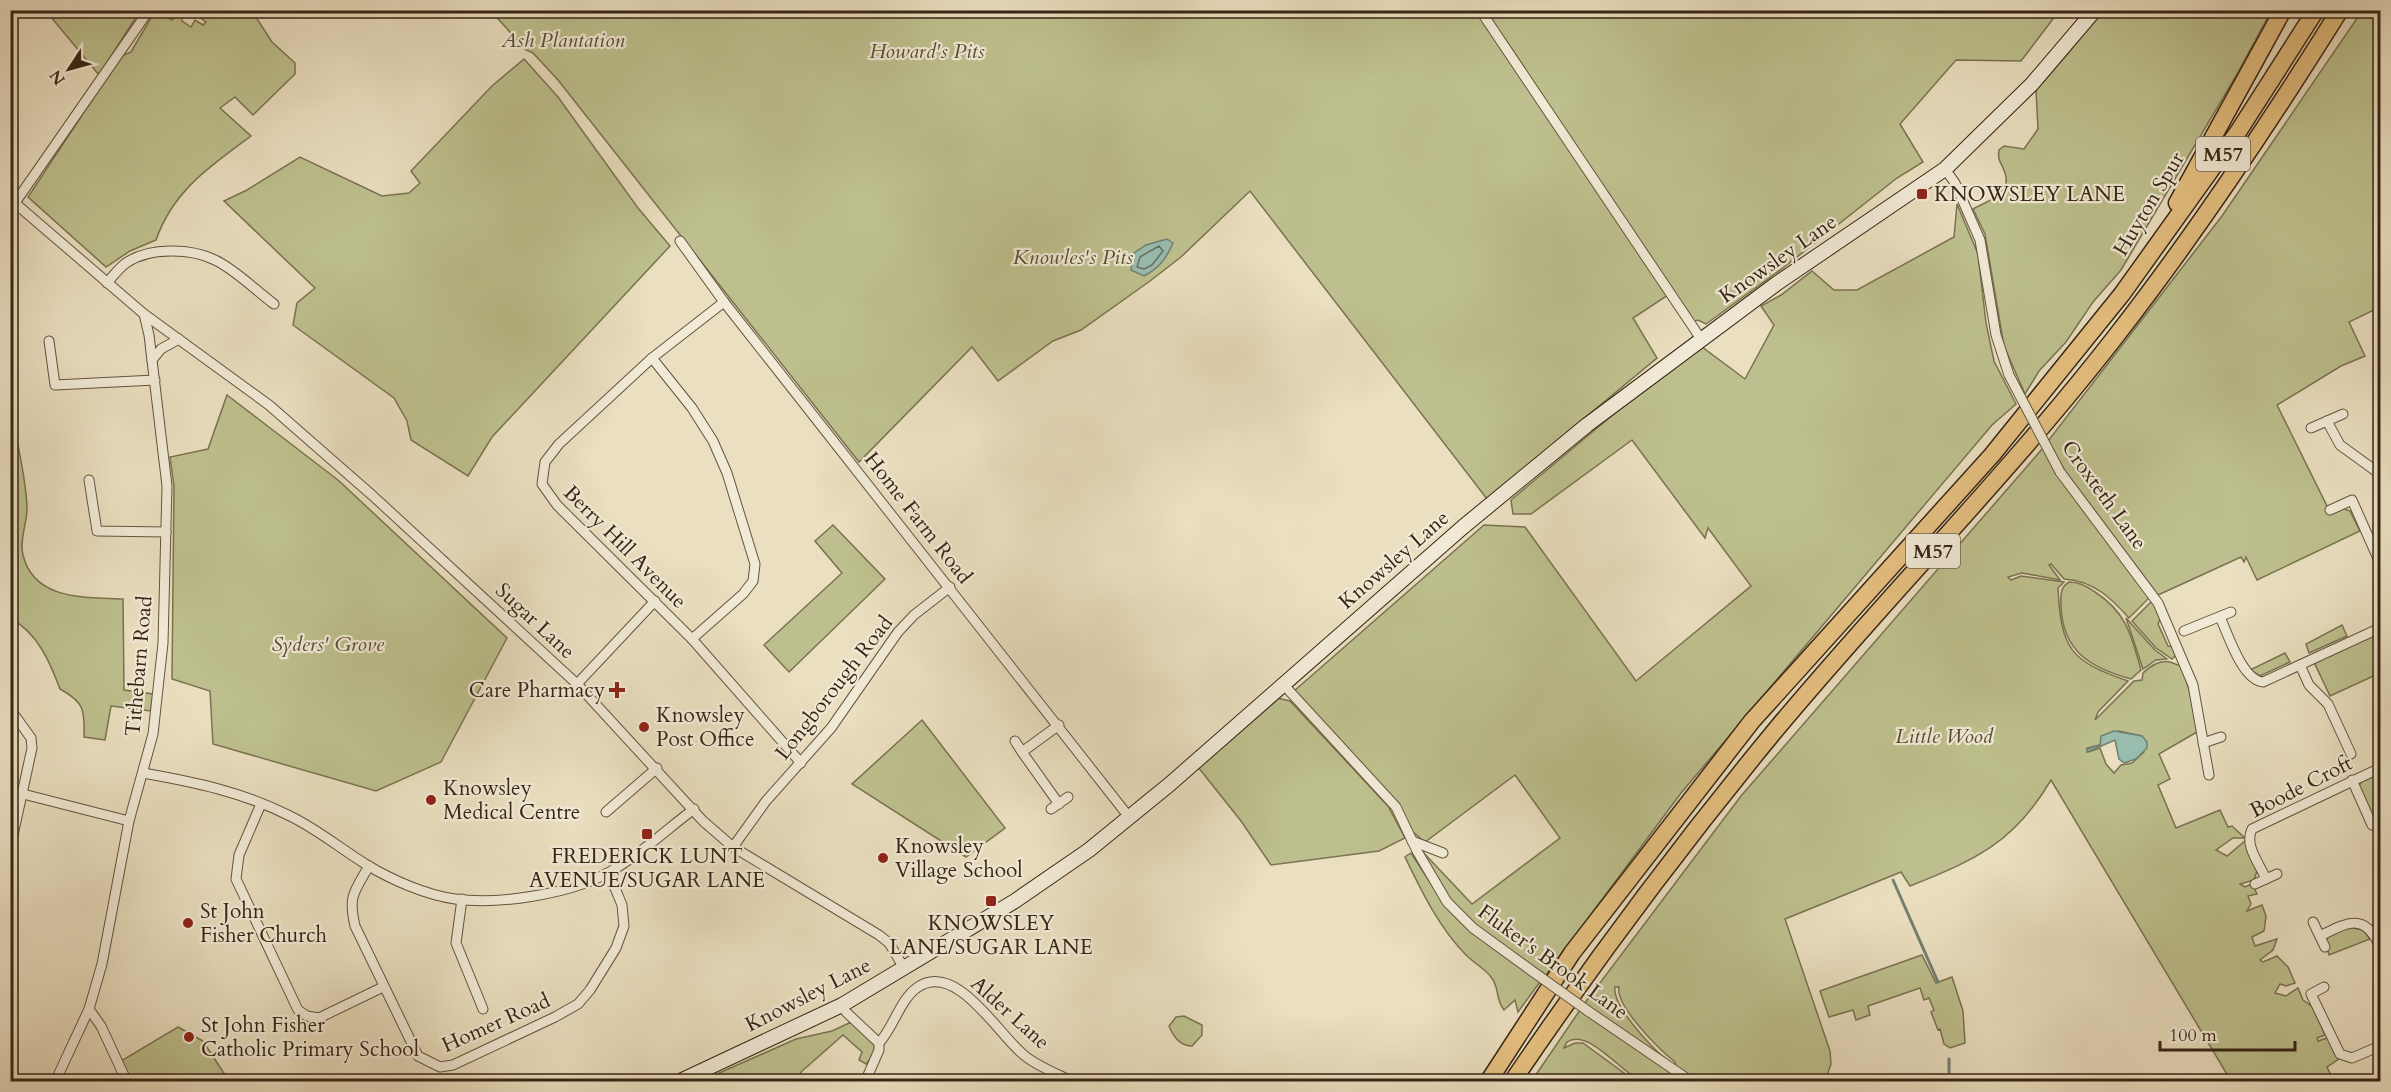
<svg xmlns="http://www.w3.org/2000/svg" width="2391" height="1092" viewBox="0 0 2391 1092" font-family="Cardo,serif">
  <style>
    .green { fill: #bdc08e; stroke: #7a7251; stroke-width: 1.5; fill-rule: evenodd }
    .water { fill: #98bdaf; stroke: #718071; stroke-width: 1.5 }
    .lines { fill: none; stroke-linecap: round; stroke-linejoin: round }
    .shore { stroke: #687162; stroke-width: 1.5 }
    .stream { stroke: #718071; stroke-width: 3 }
    .minor-casing { stroke: #64543f; stroke-width: 11 }
    .secondary-casing { stroke: #372514; stroke-width: 16 }
    .motorway-casing { stroke: #372514; stroke-width: 19 }
    .minor { stroke: #f1ead6; stroke-width: 9 }
    .secondary { stroke: #f1ead6; stroke-width: 14 }
    .motorway { stroke: #e5c080; stroke-width: 16 }
    .minor-bridge-casing { stroke: #64543f; stroke-width: 11; stroke-linecap: butt }
    .minor-bridge { stroke: #f1ead6; stroke-width: 9 }
    .poi-dot { fill: #8f2418; stroke: #f1ead6; stroke-width: 2 }
    .labels { text-anchor: middle; dominant-baseline: central; stroke-width: 4.5; stroke-linejoin: round; paint-order: stroke }
    .shield { fill: #f1ead6; stroke: #6f604e; stroke-width: 1.5 }
    .shield-label { font-size: 20px; font-weight: bold; fill: #372514 }
    .park-label { font-size: 21px; font-style: italic; fill: #584c32; stroke: #f1ead6 }
    .poi-label { font-size: 21px; fill: #372514; stroke: #f1ead6; text-anchor: start }
    .street-label { font-size: 21px; fill: #372514; stroke: #f1ead6 }
  </style>
  <rect width="100%" height="100%" fill="#eadfc0"/>
  <filter id="stains"><feTurbulence type="fractalNoise" baseFrequency=".00333" numOctaves="4"/><feColorMatrix values="0 0 0 0 .2 0 0 0 0 .09 0 0 0 0 .02 0 0 0 .5 -.17"/></filter>
  <radialGradient id="worn" r=".72"><stop offset=".6" stop-color="#630" stop-opacity="0"/><stop offset="1" stop-color="#630" stop-opacity=".3"/></radialGradient>
  <g class="green">
    <path d="M 46,11 L 140,11 L 99,75 Z"/>
    <path d="M 153,11 L 161,11 L 160,13 L 172,20 L 177,13 L 174,11 L 182,11 L 182,21 L 191,27 L 195,20 L 203,25 L 206,22 L 191,11 L 252,11 L 272,42 L 295,63 L 295,74 L 253,115 L 235,97 L 220,108 L 251,136 C 210,166 173,191 156,240 L 130,251 L 106,267 L 28,197 L 121,56 L 131,52 L 154,13 Z"/>
    <path d="M 491,11 L 2059,11 L 2021,61 L 1956,60 L 1900,124 L 1923,162 L 1897,178 L 1783,268 L 1706,324 L 1698,320 L 1692,322 L 1668,295 L 1633,318 L 1657,358 L 1487,499 L 1250,191 L 1181,257 L 1150,281 L 1081,330 L 1053,341 L 998,381 L 972,347 L 859,462 L 558,80 L 533,53 L 526,50 Z"/>
    <path d="M 2101,11 L 2271,11 L 2236,76 L 2121,270 L 2093,302 L 2066,342 L 2039,371 L 2025,394 L 2004,346 L 1985,234 L 1973,209 C 1988,201 2012,194 2005,173 C 2002,163 1997,161 1999,150 L 2004,146 L 2024,149 L 2038,129 L 2036,90 L 2070,51 Z"/>
    <path d="M 2362,11 L 2380,11 L 2380,307 L 2349,322 L 2365,356 L 2341,366 L 2277,405 L 2330,512 L 2342,508 L 2350,511 L 2360,531 L 2257,580 L 2246,557 L 2244,562 L 2241,557 L 2158,595 L 2065,471 L 2048,441 L 2222,216 Z"/>
    <path d="M 524,59 L 558,97 L 638,208 L 670,246 L 492,437 L 468,476 L 411,440 L 407,421 L 394,398 L 293,325 L 297,303 L 315,288 L 224,201 L 247,190 L 300,157 L 382,196 L 409,193 L 420,183 L 411,171 L 492,86 Z"/>
    <path d="M 1957,204 L 1978,254 L 1986,323 L 1994,361 L 2016,404 L 1992,425 L 1681,793 L 1546,975 L 1474,925 L 1445,895 L 1420,849 L 1472,904 L 1560,838 L 1515,775 L 1425,842 L 1413,832 L 1294,691 L 1484,525 L 1525,527 L 1636,681 L 1751,586 L 1708,528 L 1705,538 L 1632,440 L 1531,514 L 1513,514 L 1511,500 L 1615,413 L 1702,347 L 1745,379 L 1774,325 L 1761,306 L 1781,295 L 1812,271 L 1834,290 L 1857,290 L 1954,237 Z"/>
    <path d="M 227,395 L 338,480 L 507,638 L 441,762 L 376,791 L 213,744 L 210,691 L 172,679 L 174,486 L 170,457 L 208,449 Z"/>
    <path d="M 10,404 C 15,434 27,480 27,509 C 27,523 19,541 23,555 C 34,601 86,597 123,599 L 124,690 L 153,694 L 151,711 L 111,706 L 105,740 L 84,737 C 85,710 84,702 60,689 C 50,662 37,632 11,619 Z"/>
    <path d="M 2043,448 L 2151,596 L 2129,618 C 2111,598 2094,581 2064,579 L 2051,564 L 2049,565 L 2060,580 L 2022,573 L 2008,577 L 2011,580 L 2021,576 L 2064,582 L 2058,588 C 2061,649 2070,661 2128,681 L 2098,712 L 2095,720 L 2134,681 L 2142,680 L 2143,673 C 2150,666 2162,658 2173,663 C 2176,664 2178,666 2182,665 L 2194,707 L 2197,732 L 2159,754 L 2170,779 L 2158,785 L 2176,828 L 2220,810 L 2228,827 L 2232,826 L 2245,838 L 2233,838 L 2216,850 L 2227,856 L 2245,841 L 2257,871 L 2254,880 L 2240,884 L 2245,887 L 2252,884 L 2257,894 L 2248,896 L 2251,904 L 2247,911 L 2262,905 L 2266,916 L 2264,931 L 2252,937 L 2255,946 L 2277,939 L 2273,950 L 2260,960 L 2263,962 L 2277,956 L 2288,967 L 2295,983 L 2286,986 L 2280,984 L 2275,993 L 2286,996 L 2298,988 L 2303,1000 L 2313,1007 L 2325,1035 L 2317,1038 L 2318,1041 L 2327,1038 L 2339,1059 L 2327,1067 L 2333,1079 L 2338,1077 L 2340,1081 L 2231,1081 L 2051,780 C 2014,843 1975,860 1910,886 L 1901,872 L 1785,919 L 1830,1051 L 1831,1064 L 1825,1081 L 1704,1082 L 1677,1070 L 1675,1062 C 1660,1050 1615,1006 1619,987 L 1615,987 C 1612,1006 1652,1048 1667,1060 L 1584,1004 L 1741,796 ZM 2119,731 L 2142,736 L 2144,752 L 2132,763 L 2121,765 L 2114,773 L 2106,764 L 2100,748 L 2088,752 L 2087,748 L 2100,745 L 2105,735 Z"/>
    <path d="M 833,525 L 885,579 L 789,672 L 764,645 L 842,573 L 815,541 Z"/>
    <path d="M 2069,582 C 2079,582 2087,586 2095,592 C 2127,613 2131,635 2141,670 L 2131,679 C 2091,668 2063,652 2061,607 C 2061,597 2059,588 2069,582 Z"/>
    <path d="M 2152,601 L 2161,617 L 2158,624 L 2168,646 L 2174,647 L 2177,654 L 2172,659 L 2156,648 L 2132,621 Z"/>
    <path d="M 2126,618 L 2155,650 L 2167,659 L 2156,660 L 2143,669 Z"/>
    <path d="M 2342,625 L 2347,636 L 2309,653 L 2306,644 Z"/>
    <path d="M 2380,632 L 2380,673 L 2330,696 L 2314,662 Z"/>
    <path d="M 2285,653 L 2290,662 L 2260,676 L 2250,670 Z"/>
    <path d="M 1273,697 L 1290,701 L 1388,806 L 1405,838 L 1379,851 L 1271,865 L 1241,821 L 1198,767 Z"/>
    <path d="M 922,720 L 1005,828 L 966,857 L 852,784 Z"/>
    <path d="M 2380,772 L 2380,818 L 2373,818 L 2358,787 L 2362,781 Z"/>
    <path d="M 1411,853 L 1443,902 L 1469,930 L 1540,982 L 1518,1012 L 1515,1000 L 1504,1010 C 1495,999 1500,988 1491,977 C 1484,968 1474,963 1466,955 C 1439,928 1421,890 1405,857 Z"/>
    <path d="M 2348,927 L 2363,930 L 2370,939 L 2329,955 L 2325,939 Z"/>
    <path d="M 1922,955 L 1936,983 L 1952,977 L 1963,1011 L 1965,1043 L 1950,1048 L 1944,1044 L 1940,1029 L 1938,1030 L 1931,1012 L 1934,1010 L 1929,998 L 1924,1000 L 1920,988 L 1868,1006 L 1870,1015 L 1856,1020 L 1853,1010 L 1829,1017 L 1820,991 Z"/>
    <path d="M 1580,1010 L 1683,1081 C 1671,1081 1651,1085 1641,1081 C 1621,1072 1588,1028 1567,1042 L 1564,1048 L 1575,1043 L 1583,1043 L 1635,1081 L 1603,1079 L 1531,1082 Z"/>
    <path d="M 1184,1016 L 1202,1025 L 1202,1035 L 1192,1046 C 1179,1046 1173,1036 1169,1026 L 1176,1017 Z"/>
    <path d="M 849,1023 L 855,1024 L 874,1043 L 875,1053 L 866,1064 L 859,1060 L 862,1052 L 843,1035 L 801,1072 L 801,1081 L 719,1081 L 717,1074 L 796,1039 L 832,1031 Z"/>
    <path d="M 178,1027 L 203,1041 L 229,1081 L 131,1081 L 121,1061 Z"/>
  </g>
  <g class="water">
    <path d="M 1167,239 L 1173,243 C 1166,259 1159,268 1144,276 L 1131,270 L 1134,253 L 1146,245 Z"/>
    <path d="M 2114,731 L 2142,736 L 2147,742 L 2147,748 L 2136,759 L 2124,763 L 2119,759 L 2115,740 L 2087,752 L 2087,749 L 2100,745 L 2101,736 Z"/>
  </g>
  <g class="lines">
    <path class="shore" d="M 1159,246 L 1163,251 L 1152,265 L 1144,269 L 1137,267 L 1140,257 Z"/>
    <g class="stream">
      <path d="M 1893,880 L 1938,982"/>
      <path d="M 1949,1082 L 1949,1059"/>
    </g>
    <defs>
      <g id="minor">
        <path d="M 1480,10 L 1701,339"/>
        <path d="M 1945,169 L 1955,183 L 1980,240 L 1996,335 L 2009,375"/>
        <path d="M 16,204 L 144,314 L 269,405 L 373,496 L 577,684 L 703,821 L 733,847 L 879,935 L 889,943 L 904,968"/>
        <path d="M 10,210 L 149,10"/>
        <path d="M 680,241 L 724,302 L 1129,817"/>
        <path d="M 107,283 C 113,276 119,268 126,263 C 149,247 191,248 215,260 C 236,270 255,290 274,304"/>
        <path d="M 724,302 L 652,358 L 559,444 L 545,462 L 542,484 L 557,505 L 692,639 L 801,763"/>
        <path d="M 49,341 L 55,385 L 155,380"/>
        <path d="M 652,358 L 692,408 L 713,441 L 727,473 L 755,564 L 753,581 L 743,594 L 692,639"/>
        <path d="M 152,360 L 161,349 L 179,339"/>
        <path d="M 2327,421 L 2340,445 L 2380,474"/>
        <path d="M 2311,428 L 2343,414"/>
        <path d="M 2378,434 L 2380,432"/>
        <path d="M 2060,472 L 2158,603 L 2193,685 L 2209,775"/>
        <path d="M 89,480 L 97,531 L 166,532"/>
        <path d="M 2330,510 L 2352,500 L 2380,563"/>
        <path d="M 2220,617 C 2228,634 2242,680 2263,682 L 2380,628"/>
        <path d="M 2184,631 L 2231,612"/>
        <path d="M 2300,665 L 2309,685 L 2328,704 L 2351,754"/>
        <path d="M 1282,683 L 1396,807 L 1417,851 L 1447,902 L 1473,928 L 1532,971"/>
        <path d="M 577,684 L 655,601"/>
        <path d="M 10,709 L 31,738 L 32,748 L 10,849"/>
        <path d="M 1059,725 L 1022,752 L 1059,804"/>
        <path d="M 1015,741 L 1022,752"/>
        <path d="M 2203,743 L 2221,737"/>
        <path d="M 143,773 C 194,782 243,792 290,816 C 317,829 341,849 367,865 C 392,880 426,895 455,899 C 498,905 568,894 606,874 C 637,857 666,830 694,809"/>
        <path d="M 2352,780 L 2372,825"/>
        <path d="M 23,794 L 129,821"/>
        <path d="M 261,804 L 239,855 L 236,879 L 298,1010 L 307,1016 L 319,1018 L 383,987"/>
        <path d="M 1051,809 L 1068,797"/>
        <path d="M 606,812 L 657,768"/>
        <path d="M 1412,841 L 1443,853"/>
        <path d="M 733,847 L 766,801 L 831,728 L 898,632 L 914,615 L 950,587"/>
        <path d="M 369,866 C 354,892 348,896 355,926 L 418,1056 L 440,1067 L 453,1065 L 555,1017 L 578,1004 L 590,990 L 616,948 L 624,926 L 622,905 L 615,888 L 605,874"/>
        <path d="M 2266,879 C 2259,863 2244,845 2252,829 L 2380,768"/>
        <path d="M 2255,884 L 2277,874"/>
        <path d="M 462,899 L 456,943 L 483,1009"/>
        <path d="M 2313,922 L 2325,947"/>
        <path d="M 2320,936 C 2348,922 2365,912 2380,947"/>
        <path d="M 2324,987 L 2311,994 L 2340,1054 L 2352,1058 L 2380,1046"/>
        <path d="M 842,1005 L 846,1012 L 879,1043 L 879,1050 L 865,1082"/>
        <path d="M 89,1009 L 101,1026 L 127,1082"/>
        <path d="M 1588,1011 L 1692,1082"/>
        <path d="M 879,1043 C 894,1027 900,999 918,987 C 957,961 999,1036 1025,1056 C 1039,1067 1057,1074 1074,1082"/>
        <path d="M 55,1082 L 89,1009 L 102,964 L 129,821 L 153,734 L 163,643 L 167,486 L 149,335 L 144,314"/>
      </g>
      <path id="secondary" d="M 678,1082 L 842,1005 L 1015,901 L 1089,850 L 1170,784 L 1463,527 L 1587,425 L 1776,284 L 1945,169 L 2032,84 L 2095,10"/>
      <g id="motorway">
        <path d="M 2177,203 L 2283,10"/>
        <path d="M 1488,1082 L 1572,953 L 1752,721 L 1992,455 L 2122,294 L 2238,132 L 2316,10"/>
        <path d="M 1512,1082 C 1594,961 1681,845 1773,733 C 1885,598 2009,474 2116,336 C 2197,232 2270,122 2340,10"/>
      </g>
    </defs>
    <use href="#minor" class="minor-casing"/>
    <use href="#secondary" class="secondary-casing"/>
    <use href="#motorway" class="motorway-casing"/>
    <use href="#minor" class="minor"/>
    <use href="#secondary" class="secondary"/>
    <use href="#motorway" class="motorway"/>
    <defs>
      <g id="minor-bridge">
        <path d="M 2009,375 L 2060,472"/>
        <path d="M 1532,971 L 1588,1011"/>
      </g>
    </defs>
    <use href="#minor-bridge" class="minor-bridge-casing"/>
    <use href="#minor-bridge" class="minor-bridge"/>
  </g>
  <g class="poi-dot">
    <rect x="1916" y="188" width="12" height="12" rx="3"/>
    <path d="M614 681h6v6h6v6h-6v6h-6v-6h-6v-6h6z"/>
    <circle cx="644" cy="727" r="6"/>
    <circle cx="431" cy="800" r="6"/>
    <rect x="641" y="828" width="12" height="12" rx="3"/>
    <circle cx="883" cy="858" r="6"/>
    <rect x="985" y="895" width="12" height="12" rx="3"/>
    <circle cx="188" cy="923" r="6"/>
    <circle cx="189" cy="1037" r="6"/>
  </g>
  <g class="labels">
    <g class="shield">
      <rect x="2196" y="137" width="54" height="34" rx="4.5"/>
      <rect x="1906" y="534" width="54" height="34" rx="4.5"/>
    </g>
    <g class="shield-label">
      <text x="2223" y="154">M57</text>
      <text x="1933" y="551">M57</text>
    </g>
    <g class="park-label">
      <text x="563" y="40">Ash Plantation</text>
      <text x="927" y="51">Howard's Pits</text>
      <text x="1073" y="257">Knowles's Pits</text>
      <text x="328" y="644">Syders' Grove</text>
      <text x="1944" y="736">Little Wood</text>
    </g>
    <g class="poi-label">
      <text x="1934" y="194">KNOWSLEY LANE</text>
      <text x="605" y="690" text-anchor="end">Care Pharmacy</text>
      <text x="656" y="715">Knowsley<tspan x="656" dy="24">Post Office</tspan></text>
      <text x="443" y="788">Knowsley<tspan x="443" dy="24">Medical Centre</tspan></text>
      <text x="895" y="846">Knowsley<tspan x="895" dy="24">Village School</tspan></text>
      <text x="647" y="856" text-anchor="middle">FREDERICK LUNT<tspan x="647" dy="24">AVENUE/SUGAR LANE</tspan></text>
      <text x="200" y="911">St John<tspan x="200" dy="24">Fisher Church</tspan></text>
      <text x="991" y="923" text-anchor="middle">KNOWSLEY<tspan x="991" dy="24">LANE/SUGAR LANE</tspan></text>
      <text x="201" y="1025">St John Fisher<tspan x="201" dy="24">Catholic Primary School</tspan></text>
    </g>
    <g class="street-label">
      <text transform="translate(2149 204) rotate(-59)">Huyton Spur</text>
      <text transform="translate(1778 259) rotate(-35)">Knowsley Lane</text>
      <text transform="translate(2104 495) rotate(54)">Croxteth Lane</text>
      <text transform="translate(918 518) rotate(52)">Home Farm Road</text>
      <text transform="translate(625 547) rotate(45)">Berry Hill Avenue</text>
      <text transform="translate(1394 560) rotate(-41)">Knowsley Lane</text>
      <text transform="translate(535 621) rotate(43)">Sugar Lane</text>
      <text transform="translate(139 666) rotate(-85)">Tithebarn Road</text>
      <text transform="translate(834 688) rotate(-52)">Longborough Road</text>
      <text transform="translate(2301 787) rotate(-27)">Boode Croft</text>
      <text transform="translate(1553 962) rotate(36)">Fluker's Brook Lane</text>
      <text transform="translate(808 995) rotate(-27)">Knowsley Lane</text>
      <text transform="translate(1010 1013) rotate(42)">Alder Lane</text>
      <text transform="translate(496 1023) rotate(-24)">Homer Road</text>
    </g>
  </g>
  <rect width="2391" height="1092" fill="none" stroke="#eadfc0" stroke-width="36"/>
  <rect x="12" y="12" width="2367" height="1068" fill="none" stroke="#372514" stroke-width="3"/>
  <rect x="18" y="18" width="2355" height="1056" fill="none" stroke="#372514" stroke-width="1.5"/>
  <g transform="translate(69 69) rotate(234)" stroke="#f1ead6" stroke-width="4.5" paint-order="stroke">
  <path d="M0-4.5L10 22L0 15L-10 22Z" fill="#372514"/>
  <text y="-9" font-size="16" font-weight="bold" text-anchor="middle" fill="#372514">N</text>
  </g>
  <path d="M2160 1041v9h135v-9" fill="none" stroke="#372514" stroke-width="3"/>
  <text x="2169" y="1041" font-size="18" fill="#372514" stroke="#f1ead6" stroke-width="4.5" paint-order="stroke">100 m</text>
  <rect width="100%" height="100%" filter="url(#stains)"/>
  <rect width="100%" height="100%" fill="url(#worn)"/>
</svg>
